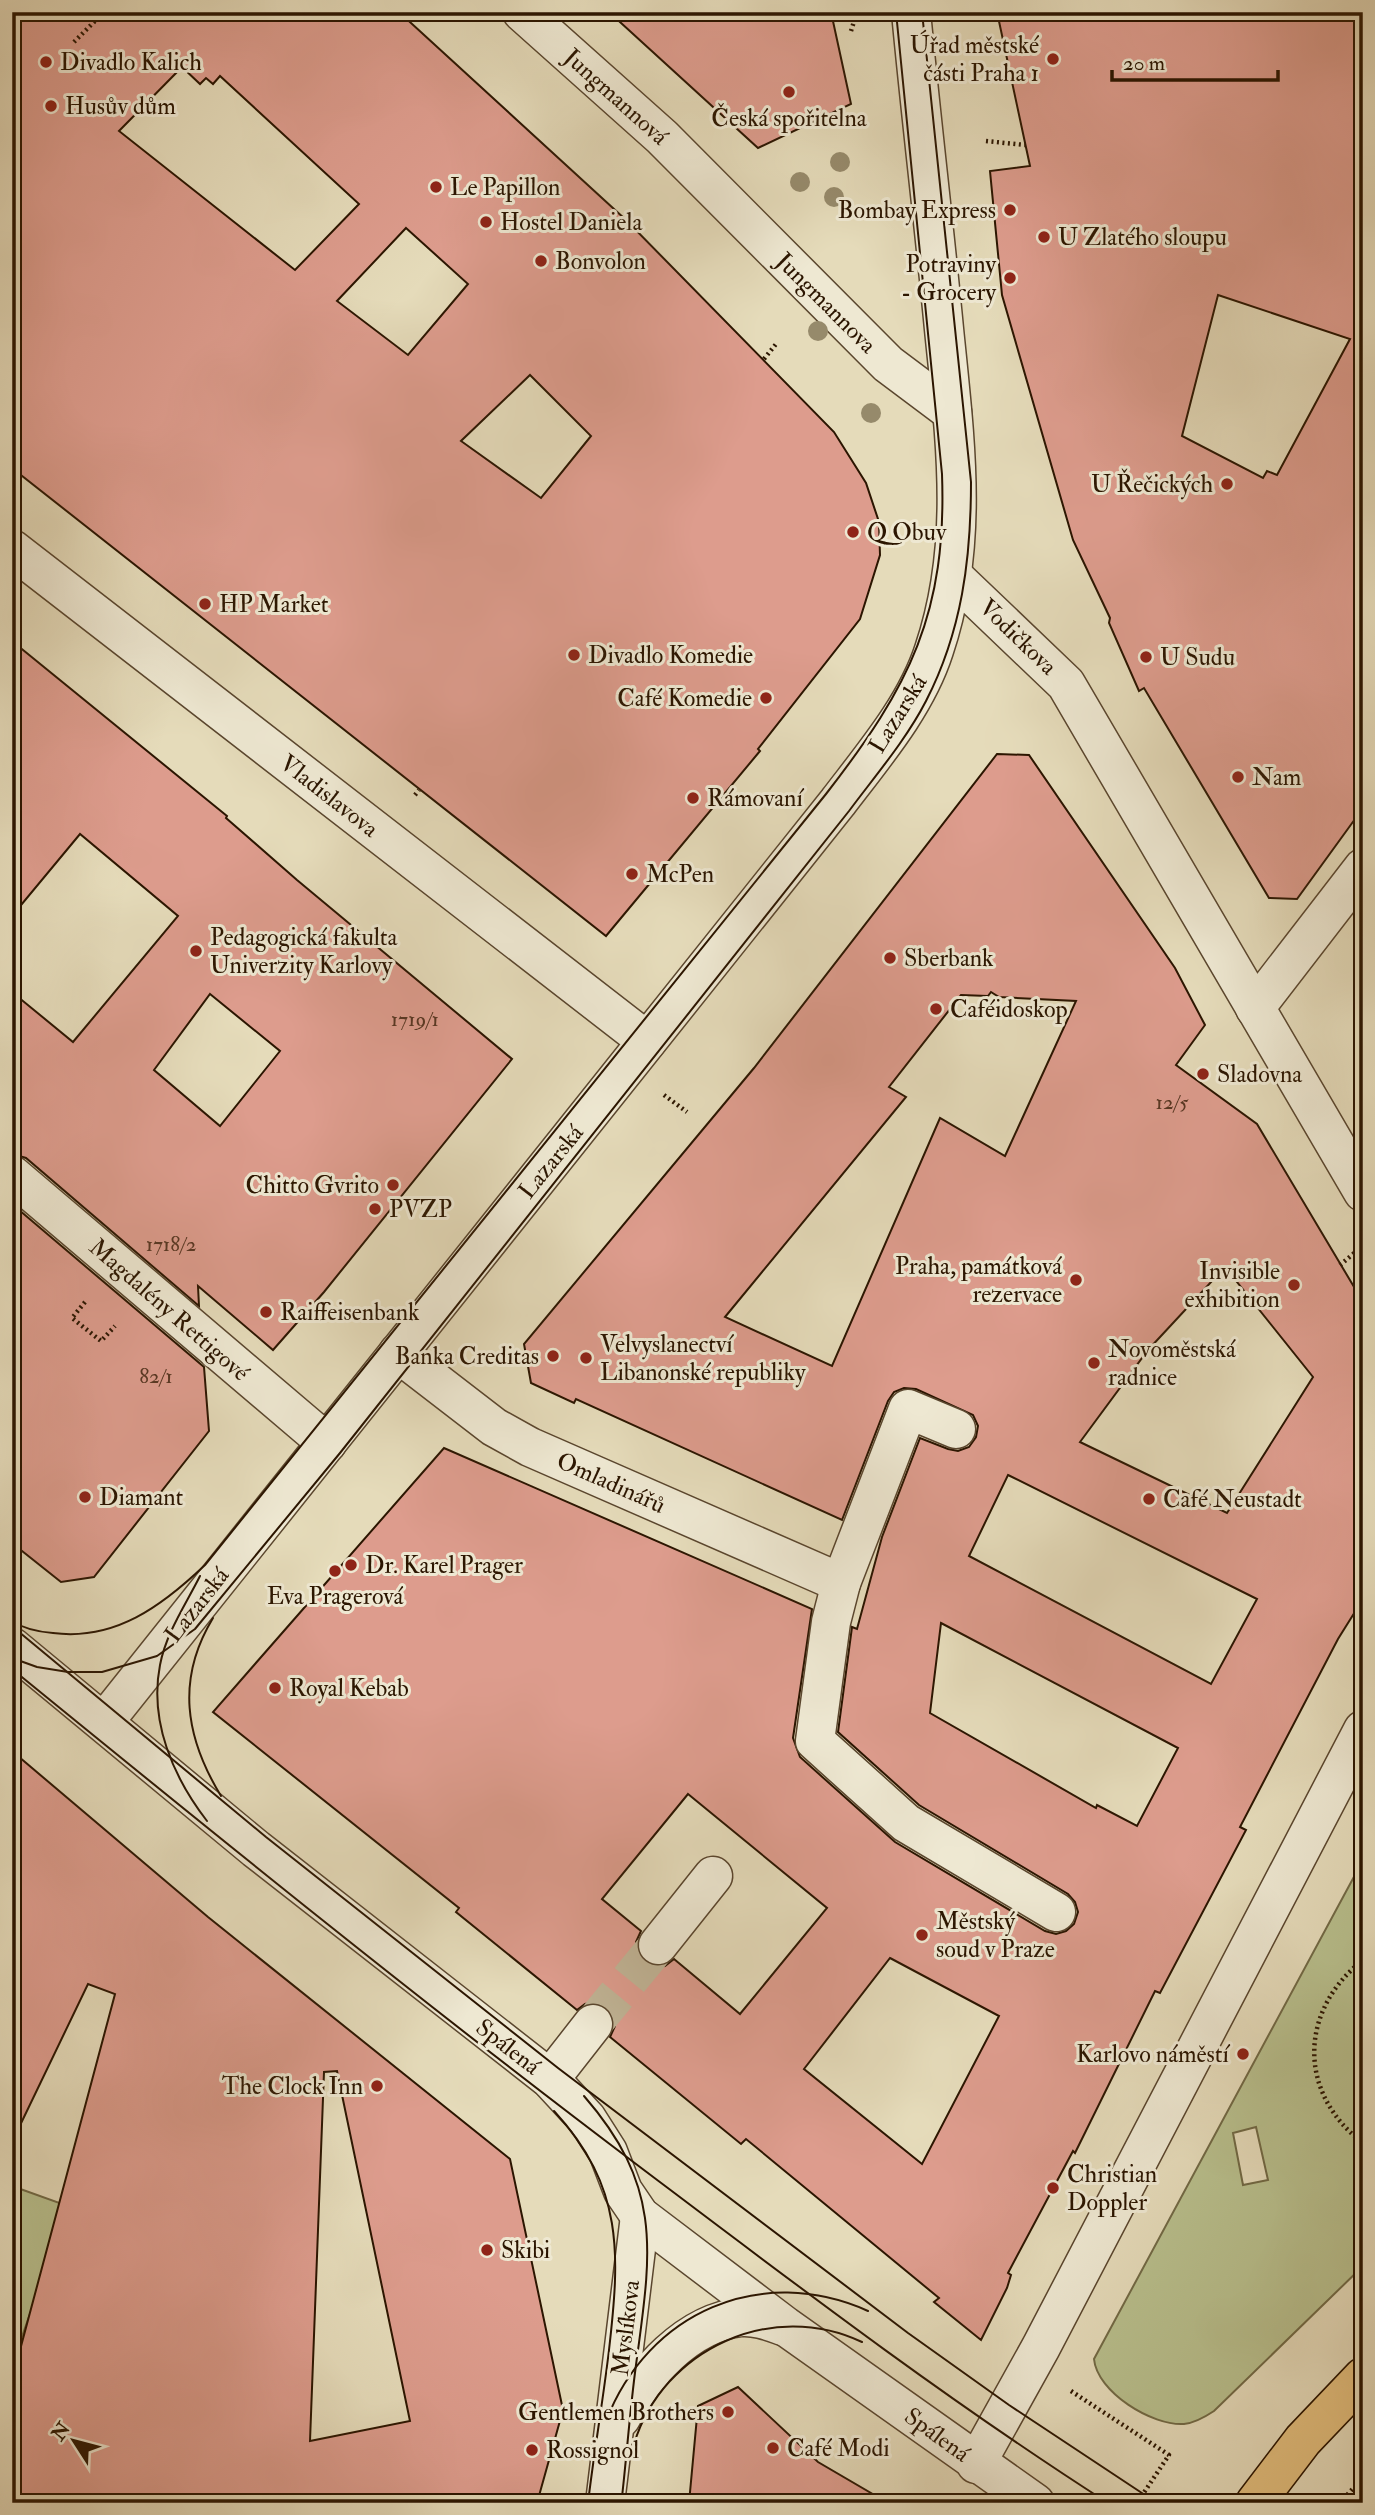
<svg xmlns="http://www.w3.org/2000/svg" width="1375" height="2515" viewBox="0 0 1375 2515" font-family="'IM FELL Double Pica',serif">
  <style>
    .green { fill: #b8bf8d; stroke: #726a46; stroke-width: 2; fill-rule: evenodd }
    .building { fill: #dd9c8d; stroke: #2b1500; stroke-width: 2; fill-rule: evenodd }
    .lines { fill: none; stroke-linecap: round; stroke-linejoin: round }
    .minor-tunnel { stroke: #c0b395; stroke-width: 38; stroke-dasharray: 38 19; stroke-linecap: butt }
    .minor-casing { stroke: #5a462e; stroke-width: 41 }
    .major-casing { stroke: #2b1500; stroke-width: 41 }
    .path { stroke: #2b1500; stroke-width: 4.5; stroke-dasharray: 2 3.5; stroke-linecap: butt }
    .minor { stroke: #eee8d2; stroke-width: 38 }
    .major { stroke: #e2be7d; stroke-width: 38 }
    .tram { stroke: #2b1500; stroke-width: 2 }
    .tree { fill: #968a6b }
    .poi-dot { fill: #8f2418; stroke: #eee8d2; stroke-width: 2.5 }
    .labels { text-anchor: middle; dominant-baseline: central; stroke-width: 6; stroke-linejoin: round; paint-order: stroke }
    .number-label { font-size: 21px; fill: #583723 }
    .poi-label { font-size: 24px; fill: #2b1500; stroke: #eee8d2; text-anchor: start }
    .street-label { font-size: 24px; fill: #2b1500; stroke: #eee8d2 }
  </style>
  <rect width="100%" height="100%" fill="#e5dbba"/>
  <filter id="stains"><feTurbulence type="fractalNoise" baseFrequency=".00286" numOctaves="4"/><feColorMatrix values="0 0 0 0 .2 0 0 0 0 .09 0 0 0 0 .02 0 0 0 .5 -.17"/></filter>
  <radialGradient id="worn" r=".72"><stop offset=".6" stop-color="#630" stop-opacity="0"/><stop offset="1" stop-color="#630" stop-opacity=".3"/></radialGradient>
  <g class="green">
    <path d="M 1363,1860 L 1363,2266 L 1214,2411 C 1205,2417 1195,2423 1184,2424 C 1152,2426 1097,2392 1094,2359 ZM 1256,2127 L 1268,2180 L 1243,2185 L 1233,2133 Z"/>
    <path d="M 12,2186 L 68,2206 L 12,2365 Z"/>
  </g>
  <g class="building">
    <path d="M 12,12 L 399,12 L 626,220 L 834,432 L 866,483 L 879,522 L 880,555 L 860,619 L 758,749 L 760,751 L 606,936 L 12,468 ZM 182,67 L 200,84 L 206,78 L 213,84 L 220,76 L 359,204 L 295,270 L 119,131 ZM 406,228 L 468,284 L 408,355 L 337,301 ZM 530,375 L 591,436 L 541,498 L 461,441 Z"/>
    <path d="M 609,12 L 831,12 L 851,104 L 758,148 Z"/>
    <path d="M 997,12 L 1363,12 L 1363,808 L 1297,899 L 1269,898 L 1144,688 L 1139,691 L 1109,623 L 1110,618 L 1073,540 L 1002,295 L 990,171 L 1030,166 ZM 1218,295 L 1350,339 L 1277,475 L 1267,471 L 1263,478 L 1182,436 Z"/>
    <path d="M 12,641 L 227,816 L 226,818 L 297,880 L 512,1059 L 324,1292 L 273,1350 L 198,1286 L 199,1306 L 26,1158 L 12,1154 L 12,992 L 73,1042 L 178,916 L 80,834 L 12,916 ZM 210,994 L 280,1051 L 220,1126 L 154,1070 Z"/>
    <path d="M 997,754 L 1029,755 L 1175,968 L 1205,1025 L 1176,1065 L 1257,1124 L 1363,1302 L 1363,1599 L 1338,1639 L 1240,1827 L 1246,1830 L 1160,1993 L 1155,1991 L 1075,2153 L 1073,2151 L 1008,2273 L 1011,2275 L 1007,2288 L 981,2340 L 934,2302 L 939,2298 L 746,2139 L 741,2144 L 610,2037 L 615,2026 L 613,2015 L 607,2007 L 595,2002 L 585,2004 L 577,2010 L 456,1912 L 459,1908 L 213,1712 L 444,1448 L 812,1609 L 793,1738 L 800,1757 L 895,1842 L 1045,1931 L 1056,1934 L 1066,1931 L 1074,1924 L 1078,1912 L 1075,1902 L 1068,1894 L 919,1805 L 838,1732 L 852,1627 L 857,1629 L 882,1537 L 920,1438 L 948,1449 L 958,1451 L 969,1447 L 976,1437 L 978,1426 L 973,1415 L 916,1389 L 904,1388 L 894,1392 L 888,1401 L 842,1520 L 576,1399 L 574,1403 L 531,1383 L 524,1344 L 754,1068 ZM 991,992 L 999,997 L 1076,1001 L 1005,1156 L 940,1118 L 832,1366 L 725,1317 L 906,1097 L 889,1087 L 961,995 L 988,996 ZM 1225,1267 L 1313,1377 L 1227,1513 L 1080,1442 L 1148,1350 ZM 1008,1475 L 1257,1599 L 1211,1684 L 969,1556 ZM 941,1623 L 1178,1748 L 1137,1826 L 1097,1805 L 1096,1808 L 930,1713 ZM 688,1794 L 827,1908 L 740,2014 L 674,1959 L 665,1966 L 655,1967 L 644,1962 L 638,1954 L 636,1942 L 641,1931 L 602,1899 ZM 890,1958 L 999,2016 L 922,2164 L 804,2069 Z"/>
    <path d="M 12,1204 L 204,1367 L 209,1431 L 94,1577 L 61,1582 L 12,1543 Z"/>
    <path d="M 12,1751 L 208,1917 L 510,2159 L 563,2410 L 537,2503 L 114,2503 L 12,2494 L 12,2380 L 115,1994 L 88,1984 L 12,2142 ZM 337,2071 L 410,2421 L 310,2441 L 324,2072 Z"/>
    <path d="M 738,2387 L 818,2462 L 888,2503 L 689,2503 L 698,2406 Z"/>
  </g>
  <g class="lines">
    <path class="minor-tunnel" d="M 593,2024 L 658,1945"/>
    <defs>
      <g id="minor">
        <path d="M 522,12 L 662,137 L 888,364 L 952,412"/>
        <path d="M 12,549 L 647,1041"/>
        <path d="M 953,576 L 1066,684 L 1363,1192"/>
        <path d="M 1255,1008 L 1363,868"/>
        <path d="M 12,1175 L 327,1443"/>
        <path d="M 398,1353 L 494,1427 L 530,1447 L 841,1583 L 908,1409 L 956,1429"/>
        <path d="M 841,1583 L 831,1622 L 815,1741 L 906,1823 L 1056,1912"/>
        <path d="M 12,1647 L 256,1849 L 550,2079 L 587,2119 L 608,2152 L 623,2191 L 640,2216 L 785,2326 L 1035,2503"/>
        <path d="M 104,1722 L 838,802 C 873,756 916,706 934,650 C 970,543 955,439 944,329 C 934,224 921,118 911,12"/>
        <path d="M 658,1945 L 713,1876"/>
        <path d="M 550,2079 L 593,2024"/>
        <path d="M 621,2418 C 643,2373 688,2323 741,2317 C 756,2316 769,2321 783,2326"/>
        <path d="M 976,2464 L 1041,2347 L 1363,1730"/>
        <path d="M 605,2503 L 640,2216"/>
      </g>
      <path id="major" d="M 1255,2503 L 1303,2440 L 1363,2377"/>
    </defs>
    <use href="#minor" class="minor-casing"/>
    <use href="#major" class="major-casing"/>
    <g class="path">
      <path d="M 851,31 L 857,12"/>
      <path d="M 74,42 L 104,12"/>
      <path d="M 986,141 L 1025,145"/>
      <path d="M 764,359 L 776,344"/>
      <path d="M 415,795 L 419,790"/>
      <path d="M 664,1095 L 687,1112"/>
      <path d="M 1340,1265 L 1359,1249"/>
      <path d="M 85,1302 L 72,1318 L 101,1341 L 115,1326"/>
      <path d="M 1363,1960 C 1299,2010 1297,2093 1363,2143"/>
      <path d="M 1071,2391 L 1169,2455 L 1137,2503"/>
      <path d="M 1340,2503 L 1363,2477"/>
    </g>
    <use href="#minor" class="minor"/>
    <use href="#major" class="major"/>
    <g class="tram">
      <path d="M 200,1576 C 186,1604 166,1633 160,1665 C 149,1721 173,1777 207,1821"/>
      <path d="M 213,1618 C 176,1679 185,1737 221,1796"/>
      <path d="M 12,1621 C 24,1629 40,1632 53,1633 C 115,1641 162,1606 205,1565 L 826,794 C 910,686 947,613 942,474 L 896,12"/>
      <path d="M 13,1627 L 266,1837 L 558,2068 L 908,2333 L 1009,2405 L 1157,2503"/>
      <path d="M 12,1658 L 37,1667 L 68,1672 L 102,1672 L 157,1656 L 195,1629 L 340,1453 L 849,811 C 875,776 906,740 926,701 C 962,631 971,559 971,482 L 922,12"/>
      <path d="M 12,1669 C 218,1837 424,2004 636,2164 C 791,2281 944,2398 1108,2503"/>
      <path d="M 584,2096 C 664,2188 651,2253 636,2365 C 630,2409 627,2453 622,2497"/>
      <path d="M 554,2111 C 624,2187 620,2254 609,2350 C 603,2401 594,2452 588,2503"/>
      <path d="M 606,2421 C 648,2312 761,2263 868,2311"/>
      <path d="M 634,2444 C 663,2349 772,2299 862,2342"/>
    </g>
  </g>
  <g class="tree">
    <circle cx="840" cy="162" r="10"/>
    <circle cx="800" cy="182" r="10"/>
    <circle cx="834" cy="197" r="10"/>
    <circle cx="818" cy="331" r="10"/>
    <circle cx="871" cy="413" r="10"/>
  </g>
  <g class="poi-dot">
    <circle cx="1053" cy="59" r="7"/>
    <circle cx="46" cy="62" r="7"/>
    <circle cx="789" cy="92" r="7"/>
    <circle cx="51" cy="106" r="7"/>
    <circle cx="436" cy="187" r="7"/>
    <circle cx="1010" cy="210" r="7"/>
    <circle cx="486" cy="222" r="7"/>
    <circle cx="1044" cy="237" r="7"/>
    <circle cx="541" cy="261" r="7"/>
    <circle cx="1010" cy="278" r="7"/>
    <circle cx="1227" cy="484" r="7"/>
    <circle cx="853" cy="532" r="7"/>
    <circle cx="205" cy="604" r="7"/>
    <circle cx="574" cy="655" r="7"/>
    <circle cx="1146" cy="657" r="7"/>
    <circle cx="766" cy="698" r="7"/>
    <circle cx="1238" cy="777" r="7"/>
    <circle cx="693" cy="798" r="7"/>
    <circle cx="632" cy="874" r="7"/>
    <circle cx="196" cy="951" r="7"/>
    <circle cx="890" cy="958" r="7"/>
    <circle cx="936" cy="1009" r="7"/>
    <circle cx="1203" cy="1074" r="7"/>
    <circle cx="393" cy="1185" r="7"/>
    <circle cx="375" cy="1209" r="7"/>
    <circle cx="1076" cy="1280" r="7"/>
    <circle cx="1294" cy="1285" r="7"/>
    <circle cx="266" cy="1312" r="7"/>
    <circle cx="553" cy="1356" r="7"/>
    <circle cx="586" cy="1358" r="7"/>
    <circle cx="1094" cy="1363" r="7"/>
    <circle cx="85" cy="1497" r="7"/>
    <circle cx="1149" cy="1499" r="7"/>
    <circle cx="351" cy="1565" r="7"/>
    <circle cx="335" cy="1571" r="7"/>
    <circle cx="275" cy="1688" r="7"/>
    <circle cx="922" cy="1935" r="7"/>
    <circle cx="1243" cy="2054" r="7"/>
    <circle cx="377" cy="2086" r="7"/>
    <circle cx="1053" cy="2188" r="7"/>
    <circle cx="487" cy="2250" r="7"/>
    <circle cx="728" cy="2412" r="7"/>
    <circle cx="773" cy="2448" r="7"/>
    <circle cx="532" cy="2450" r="7"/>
  </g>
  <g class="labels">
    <g class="number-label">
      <text x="415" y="1019">1719/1</text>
      <text x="1172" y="1102">12/5</text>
      <text x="171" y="1244">1718/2</text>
      <text x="156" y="1376">82/1</text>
    </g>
    <g class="poi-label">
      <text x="1039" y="45" text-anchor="end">Úřad městské<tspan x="1039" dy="28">části Praha 1</tspan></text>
      <text x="60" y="62">Divadlo Kalich</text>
      <text x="65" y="106">Husův dům</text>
      <text x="789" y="118" text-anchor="middle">Česká spořitelna</text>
      <text x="450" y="187">Le Papillon</text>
      <text x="996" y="210" text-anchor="end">Bombay Express</text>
      <text x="500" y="222">Hostel Daniela</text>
      <text x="1058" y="237">U Zlatého sloupu</text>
      <text x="555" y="261">Bonvolon</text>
      <text x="996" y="264" text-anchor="end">Potraviny<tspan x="996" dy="28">- Grocery</tspan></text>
      <text x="1213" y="484" text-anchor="end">U Řečických</text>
      <text x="867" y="532">Q Obuv</text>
      <text x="219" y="604">HP Market</text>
      <text x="588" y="655">Divadlo Komedie</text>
      <text x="1160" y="657">U Sudu</text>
      <text x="752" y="698" text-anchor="end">Café Komedie</text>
      <text x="1252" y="777">Nam</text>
      <text x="707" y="798">Rámovaní</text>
      <text x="646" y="874">McPen</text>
      <text x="210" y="937">Pedagogická fakulta<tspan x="210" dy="28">Univerzity Karlovy</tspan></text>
      <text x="904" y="958">Sberbank</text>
      <text x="950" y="1009">Caféidoskop</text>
      <text x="1217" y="1074">Sladovna</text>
      <text x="379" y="1185" text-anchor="end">Chitto Gvrito</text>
      <text x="389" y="1209">PVZP</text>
      <text x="1062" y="1266" text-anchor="end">Praha, památková<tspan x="1062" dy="28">rezervace</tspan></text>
      <text x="1280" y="1271" text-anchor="end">Invisible<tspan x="1280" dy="28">exhibition</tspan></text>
      <text x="280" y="1312">Raiffeisenbank</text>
      <text x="600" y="1344">Velvyslanectví<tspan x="600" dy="28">Libanonské republiky</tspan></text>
      <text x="1108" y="1349">Novoměstská<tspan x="1108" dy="28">radnice</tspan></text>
      <text x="539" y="1356" text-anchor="end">Banka Creditas</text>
      <text x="99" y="1497">Diamant</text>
      <text x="1163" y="1499">Café Neustadt</text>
      <text x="365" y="1565">Dr. Karel Prager</text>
      <text x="335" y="1596" text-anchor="middle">Eva Pragerová</text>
      <text x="289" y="1688">Royal Kebab</text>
      <text x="936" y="1921">Městský<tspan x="936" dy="28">soud v Praze</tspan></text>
      <text x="1229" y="2054" text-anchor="end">Karlovo náměstí</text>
      <text x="363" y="2086" text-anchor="end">The Clock Inn</text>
      <text x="1067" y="2174">Christian<tspan x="1067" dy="28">Doppler</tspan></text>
      <text x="501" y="2250">Skibi</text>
      <text x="714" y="2412" text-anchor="end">Gentlemen Brothers</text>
      <text x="787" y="2448">Café Modi</text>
      <text x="546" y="2450">Rossignol</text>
    </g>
    <g class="street-label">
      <text transform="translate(616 97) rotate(42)">Jungmannová</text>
      <text transform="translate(826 303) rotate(45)">Jungmannova</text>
      <text transform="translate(1018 637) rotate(44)">Vodičkova</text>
      <text transform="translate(898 714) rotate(-58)">Lazarská</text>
      <text transform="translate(329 796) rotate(38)">Vladislavova</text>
      <text transform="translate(551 1162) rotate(-51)">Lazarská</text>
      <text transform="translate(169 1310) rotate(41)">Magdalény Rettigové</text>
      <text transform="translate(611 1483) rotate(24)">Omladinářů</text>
      <text transform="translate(197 1605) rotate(-52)">Lazarská</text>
      <text transform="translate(508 2047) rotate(38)">Spálená</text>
      <text transform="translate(626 2328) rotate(-83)">Myslíkova</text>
      <text transform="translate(937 2435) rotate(36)">Spálená</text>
    </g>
  </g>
  <rect width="1375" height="2515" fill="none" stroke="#e5dbba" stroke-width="42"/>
  <rect x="14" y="14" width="1347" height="2487" fill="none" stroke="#2b1500" stroke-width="3.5"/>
  <rect x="21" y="21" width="1333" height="2473" fill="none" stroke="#2b1500" stroke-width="2"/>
  <g transform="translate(74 2441) rotate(306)" stroke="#eee8d2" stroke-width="5" paint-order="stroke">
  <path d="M0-5L12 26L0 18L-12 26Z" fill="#2b1500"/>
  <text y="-10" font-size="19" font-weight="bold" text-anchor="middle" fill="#2b1500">N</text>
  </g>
  <path d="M1112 70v10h166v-10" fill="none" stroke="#2b1500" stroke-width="3.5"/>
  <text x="1123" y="70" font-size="21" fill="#2b1500" stroke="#eee8d2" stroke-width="5" paint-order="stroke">20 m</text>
  <rect width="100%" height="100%" filter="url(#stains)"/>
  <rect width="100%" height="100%" fill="url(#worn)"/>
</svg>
